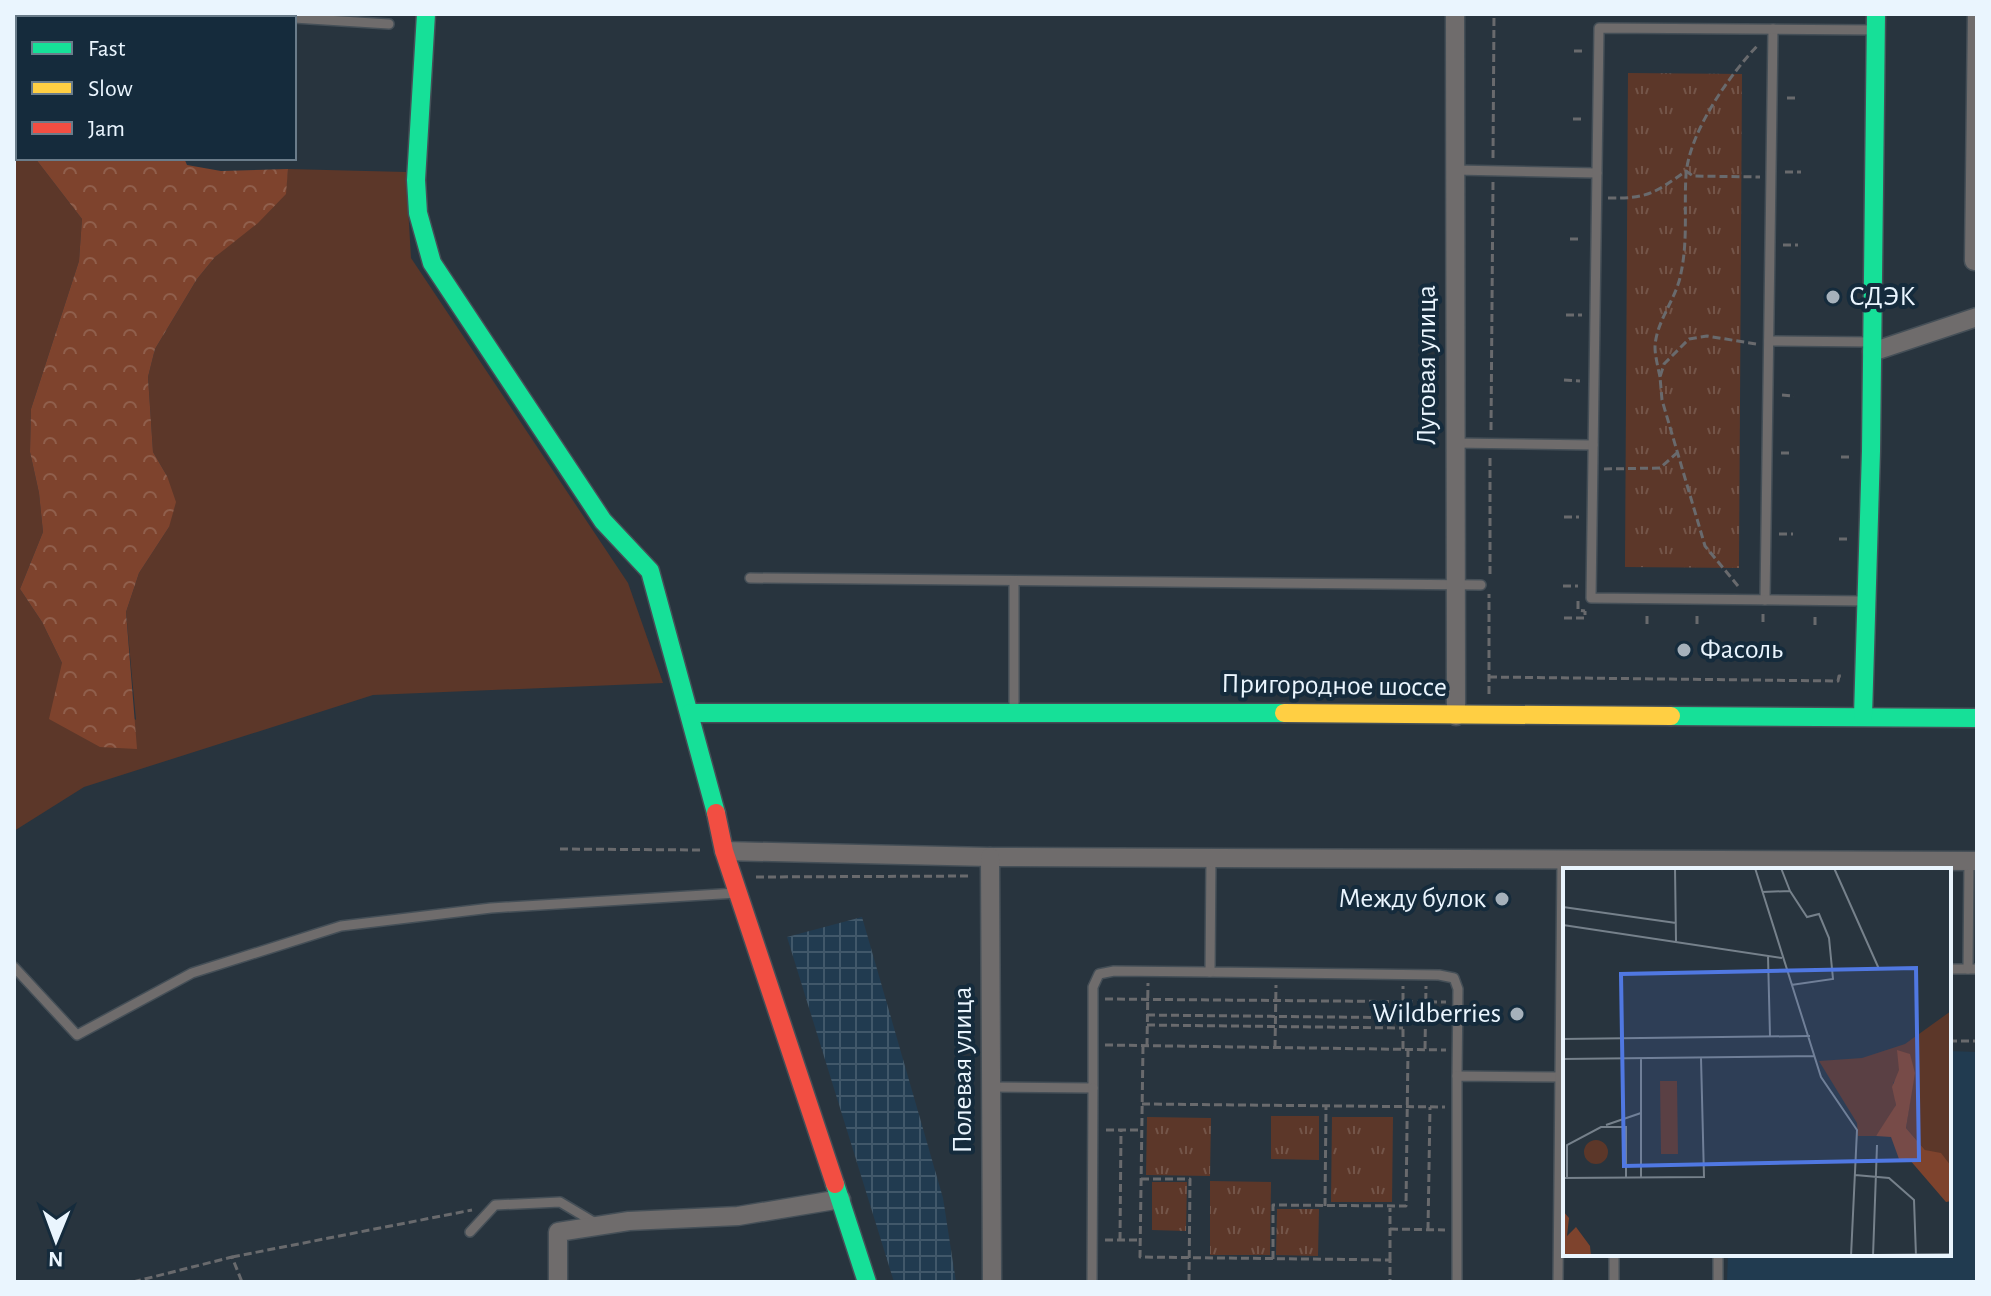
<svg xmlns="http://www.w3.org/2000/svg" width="1991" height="1296" viewBox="0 0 1991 1296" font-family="'Alegreya Sans',sans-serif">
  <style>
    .built { fill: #213b50 }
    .industrial { fill: url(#industrial-grid) }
    .grass { fill: #5c3729 }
    .forest { fill: url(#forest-crowns) }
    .park { fill: url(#park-tufts) }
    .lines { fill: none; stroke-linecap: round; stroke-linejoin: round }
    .lane-casing { stroke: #454f57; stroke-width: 12 }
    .street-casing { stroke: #454f57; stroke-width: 21 }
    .fast-casing { stroke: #454f57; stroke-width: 21 }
    .slow-casing { stroke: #454f57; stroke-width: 21 }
    .jam-casing { stroke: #454f57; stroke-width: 21 }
    .path { stroke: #696a6d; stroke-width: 3; stroke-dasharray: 8 4; stroke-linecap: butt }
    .lane { stroke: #6f6c6c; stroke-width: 9 }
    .street { stroke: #6f6c6c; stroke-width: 18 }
    .fast { stroke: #16e098; stroke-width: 18 }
    .slow { stroke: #ffcf43; stroke-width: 18 }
    .jam { stroke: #f24e42; stroke-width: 18 }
    .poi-dot { fill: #a6b1bb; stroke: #152b3c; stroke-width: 3 }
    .labels { text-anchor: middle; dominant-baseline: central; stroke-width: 8; stroke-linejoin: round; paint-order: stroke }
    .poi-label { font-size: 28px; fill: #eaf5fe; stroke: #152b3c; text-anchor: start }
    .street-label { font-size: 28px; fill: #eaf5fe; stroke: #152b3c }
    .inset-road { fill: none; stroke: #76818b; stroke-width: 2 }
    .view { fill: #5078e2; fill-opacity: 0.15; stroke: #5078e2; stroke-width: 4 }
    .inset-edge { fill: none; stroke: #eaf5fe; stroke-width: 4 }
  </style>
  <defs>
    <pattern id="industrial-grid" width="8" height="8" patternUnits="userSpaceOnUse" patternTransform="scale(2)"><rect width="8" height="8" fill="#213b50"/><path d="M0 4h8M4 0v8" fill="none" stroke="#41586a"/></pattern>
    <pattern id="forest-crowns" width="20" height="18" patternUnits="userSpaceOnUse" patternTransform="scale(2)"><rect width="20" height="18" fill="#7e432d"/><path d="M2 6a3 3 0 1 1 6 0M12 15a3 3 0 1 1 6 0" fill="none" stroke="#905f4c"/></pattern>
    <pattern id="park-tufts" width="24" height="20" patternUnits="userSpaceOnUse" patternTransform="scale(2)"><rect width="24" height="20" fill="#5c3729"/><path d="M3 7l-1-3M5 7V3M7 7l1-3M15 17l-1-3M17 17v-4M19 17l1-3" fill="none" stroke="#745549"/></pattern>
  </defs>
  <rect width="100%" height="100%" fill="#28343e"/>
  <path class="built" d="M 1949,1051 L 1977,1052 L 1977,1282 L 1727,1282 L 1728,1254 L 1949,1254 Z"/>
  <path class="industrial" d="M 862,917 L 943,1198 L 956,1282 L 894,1282 L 787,937 Z"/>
  <path class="grass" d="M 14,127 L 18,133 L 18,158 L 35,158 L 82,219 L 79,261 L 31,409 L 30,452 L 39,493 L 43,532 L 20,589 L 42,622 L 62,663 L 136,720 L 126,612 L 139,573 L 169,527 L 167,476 L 153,452 L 148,377 L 155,349 L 197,279 L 215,257 L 285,194 L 288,169 L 406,172 L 411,258 L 628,583 L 663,683 L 373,695 L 84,787 L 14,831 Z"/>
  <g class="forest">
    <path d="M 14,14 L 82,14 L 101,18 L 18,18 L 18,133 L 14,127 Z"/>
    <path d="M 35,158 L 184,158 L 187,165 L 221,171 L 288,169 L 286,194 L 258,223 L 215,257 L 197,279 L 155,349 L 148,377 L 153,452 L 167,476 L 176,502 L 169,527 L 139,573 L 126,612 L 137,749 L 100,747 L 49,719 L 62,663 L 42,622 L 20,589 L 43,532 L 39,493 L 30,452 L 31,409 L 79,261 L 82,219 Z"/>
  </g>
  <g class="park">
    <path d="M 1628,73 L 1742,74 L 1739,568 L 1625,567 Z"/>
    <path d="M 1271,1116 L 1319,1116 L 1319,1160 L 1271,1159 Z"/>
    <path d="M 1147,1117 L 1211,1118 L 1210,1176 L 1146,1175 Z"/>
    <path d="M 1332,1117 L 1393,1117 L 1392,1202 L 1331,1202 Z"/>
    <path d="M 1210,1181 L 1271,1182 L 1270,1255 L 1210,1255 Z"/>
    <path d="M 1152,1182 L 1187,1182 L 1186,1231 L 1152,1230 Z"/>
    <path d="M 1277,1209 L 1319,1209 L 1318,1256 L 1276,1255 Z"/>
  </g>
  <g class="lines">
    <defs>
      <g id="lane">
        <path d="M 294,18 L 389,24"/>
        <path d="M 1455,170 L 1597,173"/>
        <path d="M 1769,341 L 1872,342"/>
        <path d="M 1455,443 L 1593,445"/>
        <path d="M 750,578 L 1481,585"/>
        <path d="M 1014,581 L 1014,708"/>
        <path d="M 1765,600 L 1773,29"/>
        <path d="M 1865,601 L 1591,598 L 1599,28 L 1876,30"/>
        <path d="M 1211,858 L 1210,972 L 1439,975 L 1454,978 L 1458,989 L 1457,1076"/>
        <path d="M 14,967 L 77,1035 L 192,973 L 341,926 L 491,908 L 737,893"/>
        <path d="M 1949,969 L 1977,969"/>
        <path d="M 1968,969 L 1969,861"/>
        <path d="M 991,1087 L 1093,1088 L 1093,987 L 1099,974 L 1114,971 L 1210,972"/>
        <path d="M 470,1232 L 495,1205 L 560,1202 L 597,1224"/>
        <path d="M 1092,1282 L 1093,1088"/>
        <path d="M 1457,1282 L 1457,1076 L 1560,1077"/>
        <path d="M 1558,1282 L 1562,859"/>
        <path d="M 1614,1282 L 1614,1254"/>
        <path d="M 1718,1282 L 1718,1254"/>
      </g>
      <g id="street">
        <path d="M 1455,14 L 1456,716"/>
        <path d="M 1977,14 L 1974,261 L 1977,261"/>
        <path d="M 287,18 L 287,14"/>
        <path d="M 1872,352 L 1977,317"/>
        <path d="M 724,851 L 990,857 L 1977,861"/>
        <path d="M 990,857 L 992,1282"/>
        <path d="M 558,1282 L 558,1232 L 629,1221 L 738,1216 L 841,1199"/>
      </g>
      <g id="fast">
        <path d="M 426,14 L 416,180 L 418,213 L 432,263 L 603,521 L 650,571 L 716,813"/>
        <path d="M 690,713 L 1284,713"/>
        <path d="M 1671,716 L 1977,718"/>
        <path d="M 1863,716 L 1871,451 L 1876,14"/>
        <path d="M 835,1184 L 867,1282"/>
      </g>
      <path id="slow" d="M 1284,713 L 1671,716"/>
      <path id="jam" d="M 716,813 L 724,851 L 835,1184"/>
    </defs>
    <use href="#lane" class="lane-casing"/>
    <use href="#street" class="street-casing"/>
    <use href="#fast" class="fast-casing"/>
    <use href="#slow" class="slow-casing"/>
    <use href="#jam" class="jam-casing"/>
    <g class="path">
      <path d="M 1574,51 L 1586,51"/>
      <path d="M 1787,98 L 1799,98"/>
      <path d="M 1573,119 L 1585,119"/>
      <path d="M 1493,158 L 1494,14"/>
      <path d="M 1785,172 L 1801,172"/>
      <path d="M 1608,198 C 1647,199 1655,193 1686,171 L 1693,176 L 1760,177"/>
      <path d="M 1570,239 L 1582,239"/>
      <path d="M 1783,245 L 1798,245"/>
      <path d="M 1566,315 L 1582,315"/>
      <path d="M 1660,377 C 1658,367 1655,356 1655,347 C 1656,321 1677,298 1681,273 C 1688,240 1684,207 1686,175 C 1689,132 1730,74 1759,44"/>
      <path d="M 1564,380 L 1580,381"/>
      <path d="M 1782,395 L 1794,396"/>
      <path d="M 1491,430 L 1493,182"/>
      <path d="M 1781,453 L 1793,453"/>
      <path d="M 1841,457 L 1850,457"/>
      <path d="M 1604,469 L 1660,468 L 1678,452"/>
      <path d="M 1564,517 L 1579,517"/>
      <path d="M 1779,534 L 1793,534"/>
      <path d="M 1839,539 L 1849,539"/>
      <path d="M 1490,574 L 1490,458"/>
      <path d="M 1563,586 L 1578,586"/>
      <path d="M 1738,586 L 1705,546 L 1662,400 L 1660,377 L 1664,364 L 1689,339 L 1707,336 L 1756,344"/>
      <path d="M 1578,601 L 1578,610 L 1585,611"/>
      <path d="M 1763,614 L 1763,625"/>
      <path d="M 1564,618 L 1585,618 L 1585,611"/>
      <path d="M 1647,624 L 1647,612"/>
      <path d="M 1697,624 L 1697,613"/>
      <path d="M 1815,625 L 1815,615"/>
      <path d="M 1489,677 L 1838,681 L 1839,676 L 1843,676"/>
      <path d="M 1489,694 L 1489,594"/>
      <path d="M 560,849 L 704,850"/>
      <path d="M 756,877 L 972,876"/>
      <path d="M 1105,999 L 1446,1002"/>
      <path d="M 1147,1015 L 1425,1018"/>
      <path d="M 1147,1025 L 1403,1028"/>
      <path d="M 1949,1041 L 1977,1041"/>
      <path d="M 1105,1045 L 1446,1050"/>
      <path d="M 1143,1046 L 1140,1257 L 1390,1260 L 1390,1282"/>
      <path d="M 1147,1046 L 1148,983"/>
      <path d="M 1275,1048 L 1276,985"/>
      <path d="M 1403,1049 L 1403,986"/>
      <path d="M 1425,1049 L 1426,986"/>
      <path d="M 1142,1104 L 1445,1107"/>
      <path d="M 1106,1130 L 1142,1130"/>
      <path d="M 1141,1179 L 1190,1179 L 1189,1282"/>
      <path d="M 1325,1206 L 1326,1106"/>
      <path d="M 1390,1229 L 1445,1230"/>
      <path d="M 1428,1230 L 1430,1107"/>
      <path d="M 1105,1240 L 1141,1240"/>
      <path d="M 1120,1240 L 1121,1130"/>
      <path d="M 232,1257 L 472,1210"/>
      <path d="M 1273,1259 L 1273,1205 L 1406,1206 L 1408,1049"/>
      <path d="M 1390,1260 L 1390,1208"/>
      <path d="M 133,1282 L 232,1257 L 242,1282"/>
    </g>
    <use href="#lane" class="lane"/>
    <use href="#street" class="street"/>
    <use href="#fast" class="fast"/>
    <use href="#slow" class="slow"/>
    <use href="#jam" class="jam"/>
  </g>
  <g class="poi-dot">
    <circle cx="1833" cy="297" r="8"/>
    <circle cx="1684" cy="650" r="8"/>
    <circle cx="1502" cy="899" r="8"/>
    <circle cx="1517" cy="1014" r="8"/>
  </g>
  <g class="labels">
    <g class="poi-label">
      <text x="1849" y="297">СДЭК</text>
      <text x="1700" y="650">Фасоль</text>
      <text x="1486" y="899" text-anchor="end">Между булок</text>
      <text x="1501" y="1014" text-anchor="end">Wildberries</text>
    </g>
    <g class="street-label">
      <text transform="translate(1427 365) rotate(-90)">Луговая улица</text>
      <text transform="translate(1334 686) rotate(1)">Пригородное шоссе</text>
      <text transform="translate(963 1070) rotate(-90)">Полевая улица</text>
    </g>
  </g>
  <g transform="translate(1563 868)">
    <rect width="388" height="388" fill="#28343e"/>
    <path d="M 388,143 L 388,298 L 362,282 L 343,260 L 351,205 L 345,194 L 330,215 L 333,237 L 326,252 L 313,268 L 295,268 L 294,255 L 256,193 L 299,190 L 342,176 Z" fill="#5c3729"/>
    <path d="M 334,182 L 347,186 L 352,205 L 343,260 L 362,282 L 378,285 L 388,298 L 388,333 L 383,334 L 346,291 L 336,291 L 328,269 L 313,268 L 333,237 L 329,219 L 336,202 ZM 0,343 L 6,350 L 4,368 L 13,359 L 27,378 L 28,388 L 0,388 Z" fill="#7e432d"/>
    <path d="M 97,213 L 114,213 L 115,286 L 98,286 ZM21 284a12 12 0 1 1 24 0a12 12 0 1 1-24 0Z" fill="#5c3729"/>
    <path class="inset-road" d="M 112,0 L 113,73M 192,0 L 258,209 L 294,262 L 288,388M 218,0 L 227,23M 271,0 L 316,101M 199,24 L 227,23 L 244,49 L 256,46 L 266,70 L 270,111 L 228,117M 0,39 L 113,55M 0,57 L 219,90M 205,88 L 207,168M 0,171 L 247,168M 0,191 L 252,188M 78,191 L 78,310M 43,257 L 78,245M 292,307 L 326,310 L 351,332 L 353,388M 0,310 L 141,309 L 138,190M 4,311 L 4,277 L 38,259 L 63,259 L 63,310M 310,387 L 388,386M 310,388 L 314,277"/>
    <path class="view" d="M 353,100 L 356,292 L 61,298 L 58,106 Z"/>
    <rect width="388" height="388" class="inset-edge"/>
  </g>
  <rect width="1991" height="1296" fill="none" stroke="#eaf5fe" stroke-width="32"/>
  <rect x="16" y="16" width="280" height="144" fill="#152b3c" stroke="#6a7c8a" stroke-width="2"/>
  <rect x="32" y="42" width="40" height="12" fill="#16e098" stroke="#6a7c8a" stroke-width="2"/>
  <text x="88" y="56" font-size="24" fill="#eaf5fe">Fast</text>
  <rect x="32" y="82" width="40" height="12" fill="#ffcf43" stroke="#6a7c8a" stroke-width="2"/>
  <text x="88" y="96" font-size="24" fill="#eaf5fe">Slow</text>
  <rect x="32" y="122" width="40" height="12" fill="#f24e42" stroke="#6a7c8a" stroke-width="2"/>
  <text x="88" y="136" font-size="24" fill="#eaf5fe">Jam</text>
  <g transform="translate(56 1240) rotate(181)" stroke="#152b3c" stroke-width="6" paint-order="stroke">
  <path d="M0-6L14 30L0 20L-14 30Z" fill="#eaf5fe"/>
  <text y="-12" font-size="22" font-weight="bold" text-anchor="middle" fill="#eaf5fe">N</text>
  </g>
</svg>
